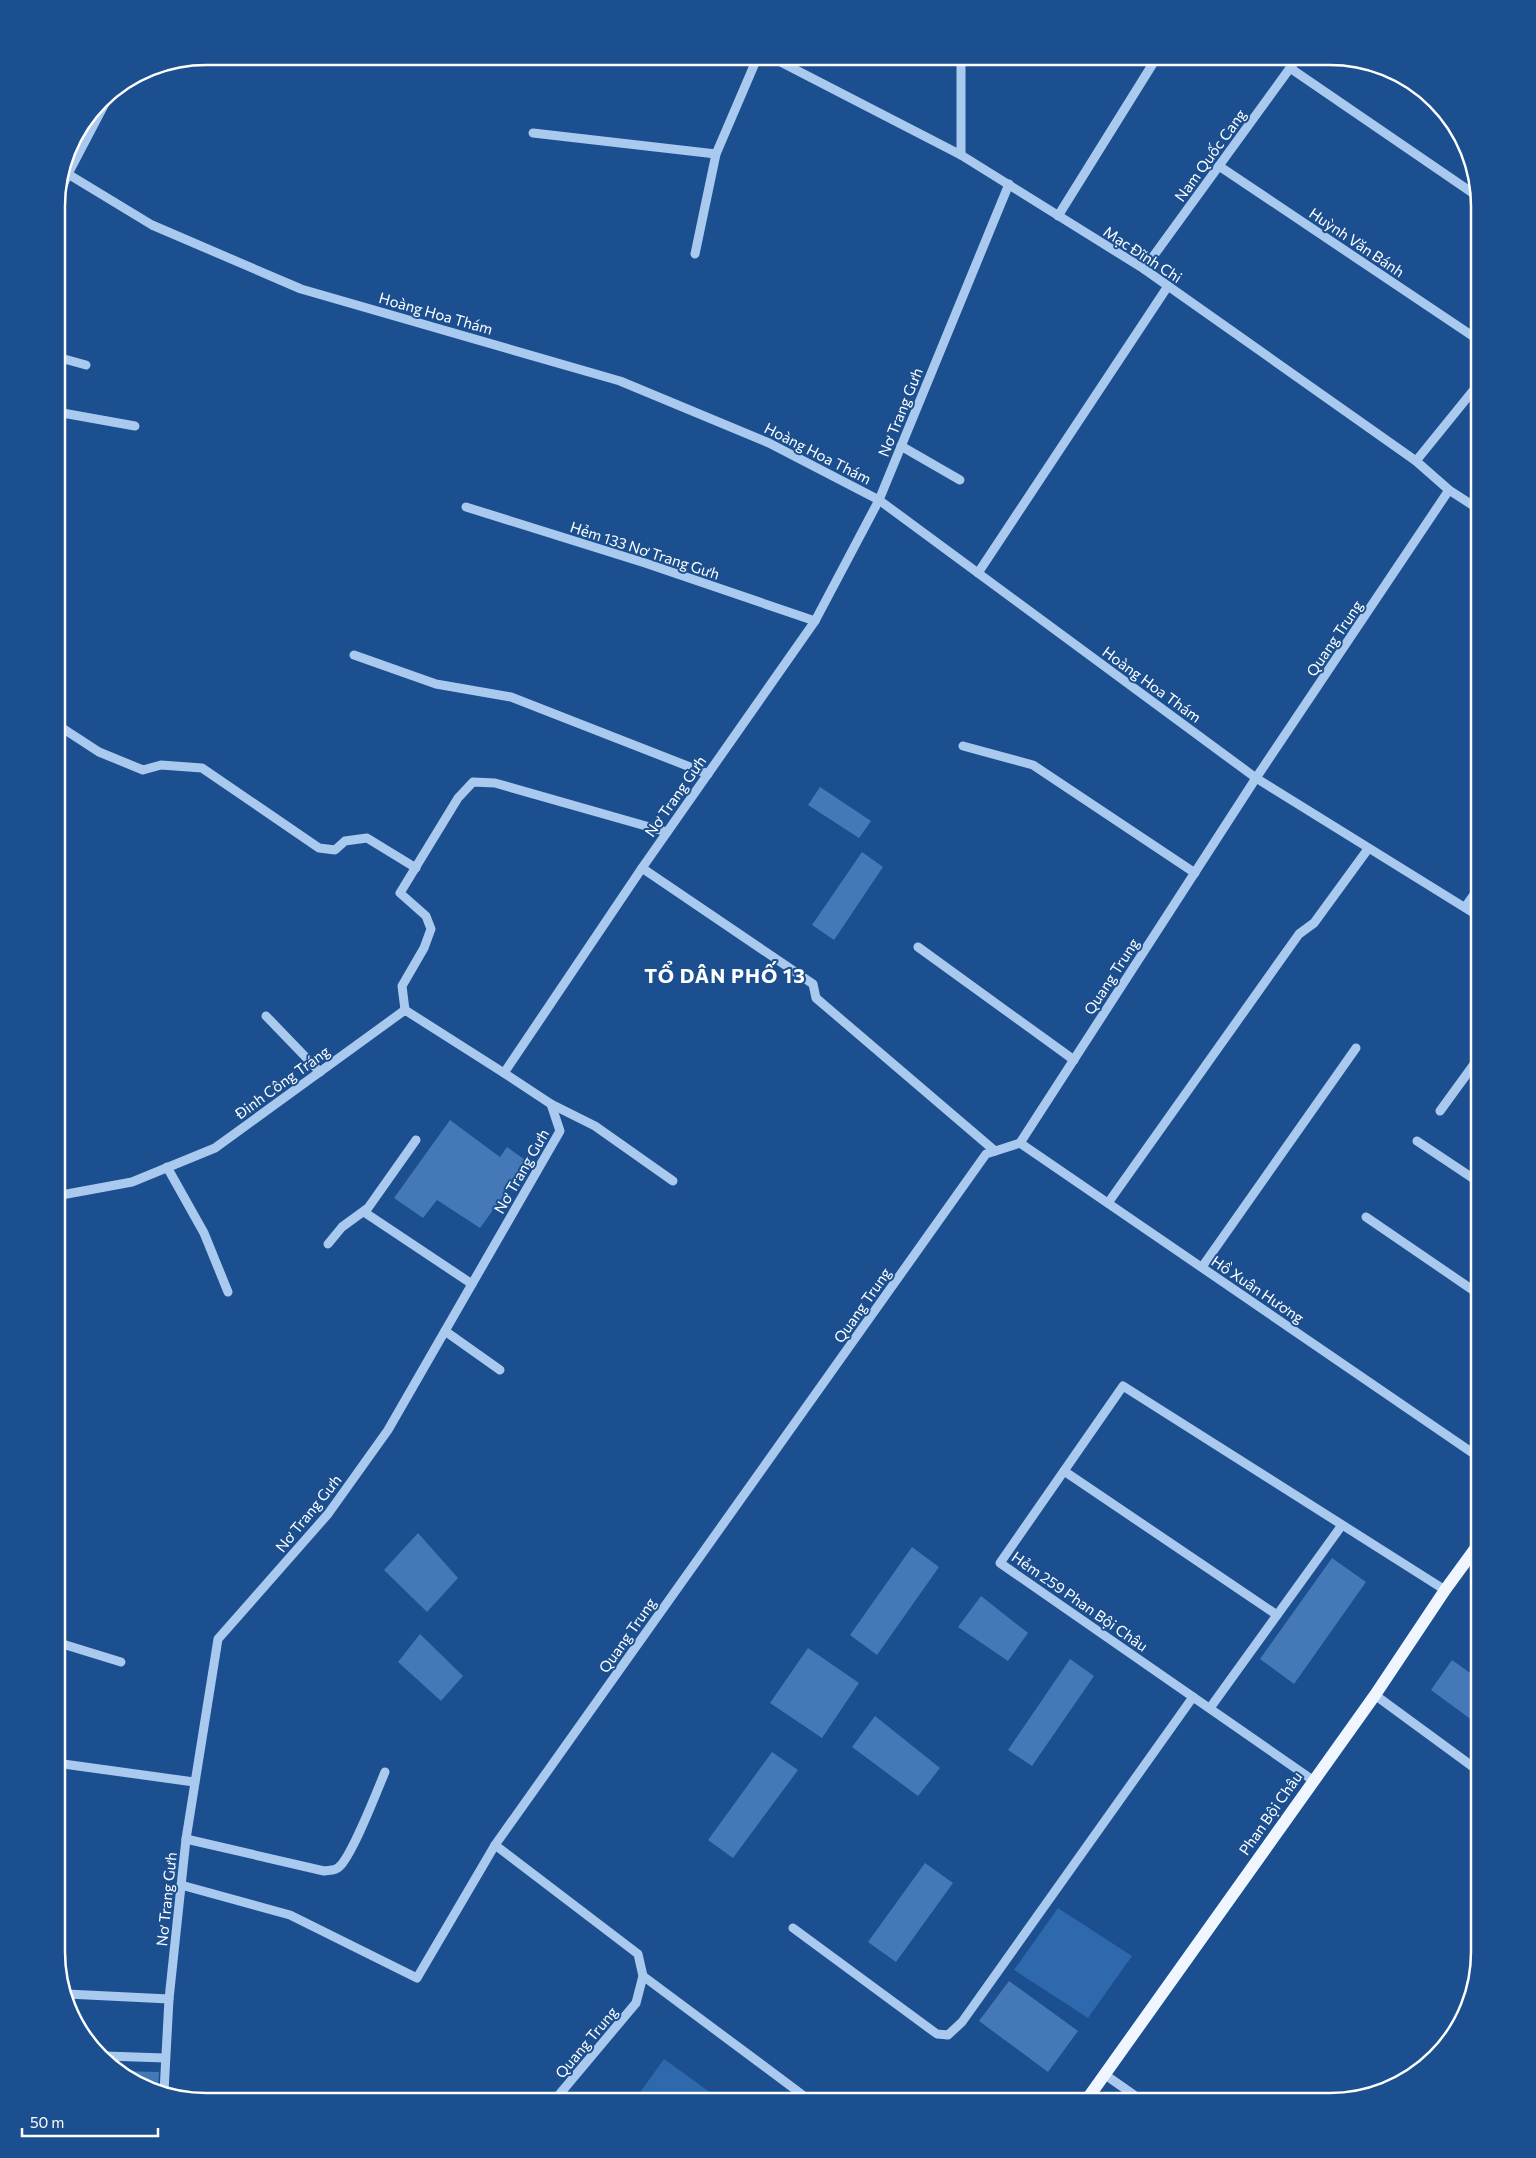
<svg xmlns="http://www.w3.org/2000/svg" width="1536" height="2158" viewBox="0 0 1536 2158" font-family="Commissioner,sans-serif">
  <style>
    .green { fill: #2e69ad }
    .building { fill: #4478b7 }
    .lines { fill: none; stroke-linecap: round; stroke-linejoin: round }
    .minor { stroke: #a9c9ee; stroke-width: 9 }
    .major { stroke: #f0f6ff; stroke-width: 12 }
    .labels { text-anchor: middle; dominant-baseline: central; stroke-width: 4; stroke-linejoin: round; paint-order: stroke }
    .street-label { font-size: 15px; fill: #fff; stroke: #1b4f8f }
    .district-label { font-size: 20px; font-weight: bold; letter-spacing: 1px; fill: #fff; stroke: #1b4f8f }
    .rim { fill: none; stroke: #fff; stroke-width: 2.5 }
  </style>
  <rect width="100%" height="100%" fill="#1b4f8f"/>
  <g class="green">
    <path d="M 1058,1908 L 1132,1956 L 1088,2018 L 1014,1970 Z"/>
    <path d="M 664,2059 L 711,2093 L 704,2102 L 633,2102 Z"/>
  </g>
  <g class="building">
    <path d="M 820,787 L 871,821 L 859,838 L 808,805 Z"/>
    <path d="M 862,852 L 883,867 L 834,940 L 812,925 Z"/>
    <path d="M 450,1120 L 500,1157 L 507,1147 L 528,1162 L 480,1228 L 437,1200 L 423,1218 L 394,1198 Z"/>
    <path d="M 418,1533 L 458,1578 L 427,1612 L 384,1570 Z"/>
    <path d="M 912,1547 L 939,1567 L 877,1655 L 850,1635 Z"/>
    <path d="M 1332,1558 L 1366,1582 L 1294,1684 L 1260,1659 Z"/>
    <path d="M 981,1596 L 1028,1633 L 1008,1661 L 958,1627 Z"/>
    <path d="M 420,1634 L 463,1676 L 441,1701 L 398,1662 Z"/>
    <path d="M 808,1648 L 859,1683 L 822,1738 L 770,1703 Z"/>
    <path d="M 1070,1659 L 1094,1676 L 1032,1766 L 1008,1750 Z"/>
    <path d="M 1452,1660 L 1480,1680 L 1480,1726 L 1431,1690 Z"/>
    <path d="M 875,1716 L 940,1768 L 918,1796 L 852,1747 Z"/>
    <path d="M 772,1752 L 798,1770 L 733,1858 L 708,1840 Z"/>
    <path d="M 925,1863 L 953,1883 L 896,1962 L 868,1942 Z"/>
    <path d="M 1009,1981 L 1078,2031 L 1048,2072 L 979,2021 Z"/>
    <path d="M 120,2071 L 159,2072 L 158,2090 L 131,2082 Z"/>
  </g>
  <g class="lines">
    <g class="minor">
      <path d="M 769,56 L 961,155 L 1144,269 L 1416,461 L 1449,490 L 1480,510"/>
      <path d="M 961,56 L 961,155"/>
      <path d="M 1290,68 L 1477,196"/>
      <path d="M 533,133 L 716,154"/>
      <path d="M 1219,166 L 1480,341"/>
      <path d="M 63,171 L 152,225 L 301,289 L 620,381 L 769,443 L 879,500 L 1256,778 L 1480,917"/>
      <path d="M 57,200 L 68,174 L 112,90"/>
      <path d="M 1058,216 L 1157,57"/>
      <path d="M 695,254 L 716,154 L 758,56"/>
      <path d="M 1144,269 L 1298,57"/>
      <path d="M 57,357 L 86,365"/>
      <path d="M 57,412 L 135,426"/>
      <path d="M 901,446 L 960,480"/>
      <path d="M 1416,461 L 1480,382"/>
      <path d="M 466,507 L 645,563 L 815,621"/>
      <path d="M 978,573 L 1168,286"/>
      <path d="M 354,655 L 436,684 L 511,697 L 708,774"/>
      <path d="M 56,724 L 99,752 L 143,770 L 161,765 L 202,768 L 319,848 L 335,850 L 345,841 L 367,838 L 416,868"/>
      <path d="M 963,746 L 1033,765 L 1195,873"/>
      <path d="M 642,868 L 813,984 L 816,998 L 995,1151"/>
      <path d="M 1465,907 L 1480,886"/>
      <path d="M 918,947 L 1074,1060"/>
      <path d="M 405,1010 L 402,986 L 424,948 L 431,929 L 426,916 L 400,893 L 458,798 L 473,782 L 495,783 L 667,832"/>
      <path d="M 266,1016 L 320,1072"/>
      <path d="M 551,1104 L 595,1126 L 673,1181"/>
      <path d="M 1440,1111 L 1480,1056"/>
      <path d="M 1417,1141 L 1480,1183"/>
      <path d="M 1020,1143 L 1480,1458"/>
      <path d="M 167,1167 L 204,1233 L 228,1292"/>
      <path d="M 56,1196 L 132,1182 L 215,1148 L 405,1010 L 504,1073"/>
      <path d="M 1108,1203 L 1299,934 L 1314,923 L 1368,849"/>
      <path d="M 364,1212 L 472,1284"/>
      <path d="M 1366,1217 L 1480,1295"/>
      <path d="M 328,1244 L 342,1227 L 368,1208 L 416,1140"/>
      <path d="M 1202,1267 L 1356,1048"/>
      <path d="M 445,1331 L 500,1370"/>
      <path d="M 1064,1471 L 1277,1615"/>
      <path d="M 1468,1558 L 1480,1567"/>
      <path d="M 56,1642 L 121,1662"/>
      <path d="M 1375,1695 L 1480,1772"/>
      <path d="M 1210,1708 L 1342,1525"/>
      <path d="M 56,1763 L 194,1782"/>
      <path d="M 1314,1781 L 1000,1563 L 1123,1386 L 1445,1590"/>
      <path d="M 186,1839 L 324,1871 C 329,1870 335,1871 339,1867 C 352,1856 377,1791 385,1772"/>
      <path d="M 181,1885 L 290,1915 L 417,1978 L 495,1845"/>
      <path d="M 793,1928 L 937,2034 L 948,2035 L 962,2022 L 1193,1697"/>
      <path d="M 643,1976 L 812,2102"/>
      <path d="M 67,1994 L 169,1999"/>
      <path d="M 105,2056 L 165,2058"/>
      <path d="M 1104,2074 L 1144,2102"/>
      <path d="M 164,2092 L 169,1999 L 186,1839 L 218,1639 L 328,1514 L 388,1430 L 560,1131 L 551,1104 L 504,1073 L 642,868 L 815,621 L 879,500 L 1009,184"/>
      <path d="M 553,2102 L 636,2003 L 643,1976 L 638,1954 L 495,1845 L 986,1154 L 1020,1143 L 1256,778 L 1449,490"/>
    </g>
    <path class="major" d="M 1085,2102 L 1375,1695 L 1445,1590 L 1480,1542"/>
  </g>
  <g class="labels">
    <g class="street-label">
      <text transform="translate(1210 155) rotate(-54)">Nam Quốc Cang</text>
      <text transform="translate(1357 242) rotate(34)">Huỳnh Văn Bánh</text>
      <text transform="translate(1143 254) rotate(33)">Mạc Đĩnh Chi</text>
      <text transform="translate(436 313) rotate(16)">Hoàng Hoa Thám</text>
      <text transform="translate(900 412) rotate(-68)">Nơ Trang Gưh</text>
      <text transform="translate(818 453) rotate(27)">Hoàng Hoa Thám</text>
      <text transform="translate(645 550) rotate(18)">Hẻm 133 Nơ Trang Gưh</text>
      <text transform="translate(1334 638) rotate(-56)">Quang Trung</text>
      <text transform="translate(1152 684) rotate(36)">Hoàng Hoa Thám</text>
      <text transform="translate(675 796) rotate(-55)">Nơ Trang Gưh</text>
      <text transform="translate(1111 976) rotate(-57)">Quang Trung</text>
      <text transform="translate(282 1082) rotate(-36)">Đinh Công Tráng</text>
      <text transform="translate(521 1171) rotate(-60)">Nơ Trang Gưh</text>
      <text transform="translate(1258 1289) rotate(34)">Hồ Xuân Hương</text>
      <text transform="translate(862 1305) rotate(-55)">Quang Trung</text>
      <text transform="translate(308 1513) rotate(-51)">Nơ Trang Gưh</text>
      <text transform="translate(1080 1601) rotate(35)">Hẻm 259 Phan Bội Châu</text>
      <text transform="translate(627 1635) rotate(-55)">Quang Trung</text>
      <text transform="translate(1270 1813) rotate(-55)">Phan Bội Châu</text>
      <text transform="translate(166 1899) rotate(-84)">Nơ Trang Gưh</text>
      <text transform="translate(586 2042) rotate(-50)">Quang Trung</text>
    </g>
    <g class="district-label">
      <text x="725" y="975">TỔ DÂN PHỐ 13</text>
    </g>
  </g>
  <path d="M0 0H1536V2158H0ZM206 65H1330A141 141 0 0 1 1471 206V1952A141 141 0 0 1 1330 2093H206A141 141 0 0 1 65 1952V206A141 141 0 0 1 206 65Z" fill="#1b4f8f" fill-rule="evenodd"/>
  <path class="rim" d="M206 65H1330A141 141 0 0 1 1471 206V1952A141 141 0 0 1 1330 2093H206A141 141 0 0 1 65 1952V206A141 141 0 0 1 206 65Z"/>
  <path d="M22 2128v8h136v-8" fill="none" stroke="#ffffff" stroke-width="2.5"/>
  <text x="30" y="2128" font-size="15" fill="#ffffff" stroke="#1b4f8f" stroke-width="4" paint-order="stroke">50 m</text>
</svg>
